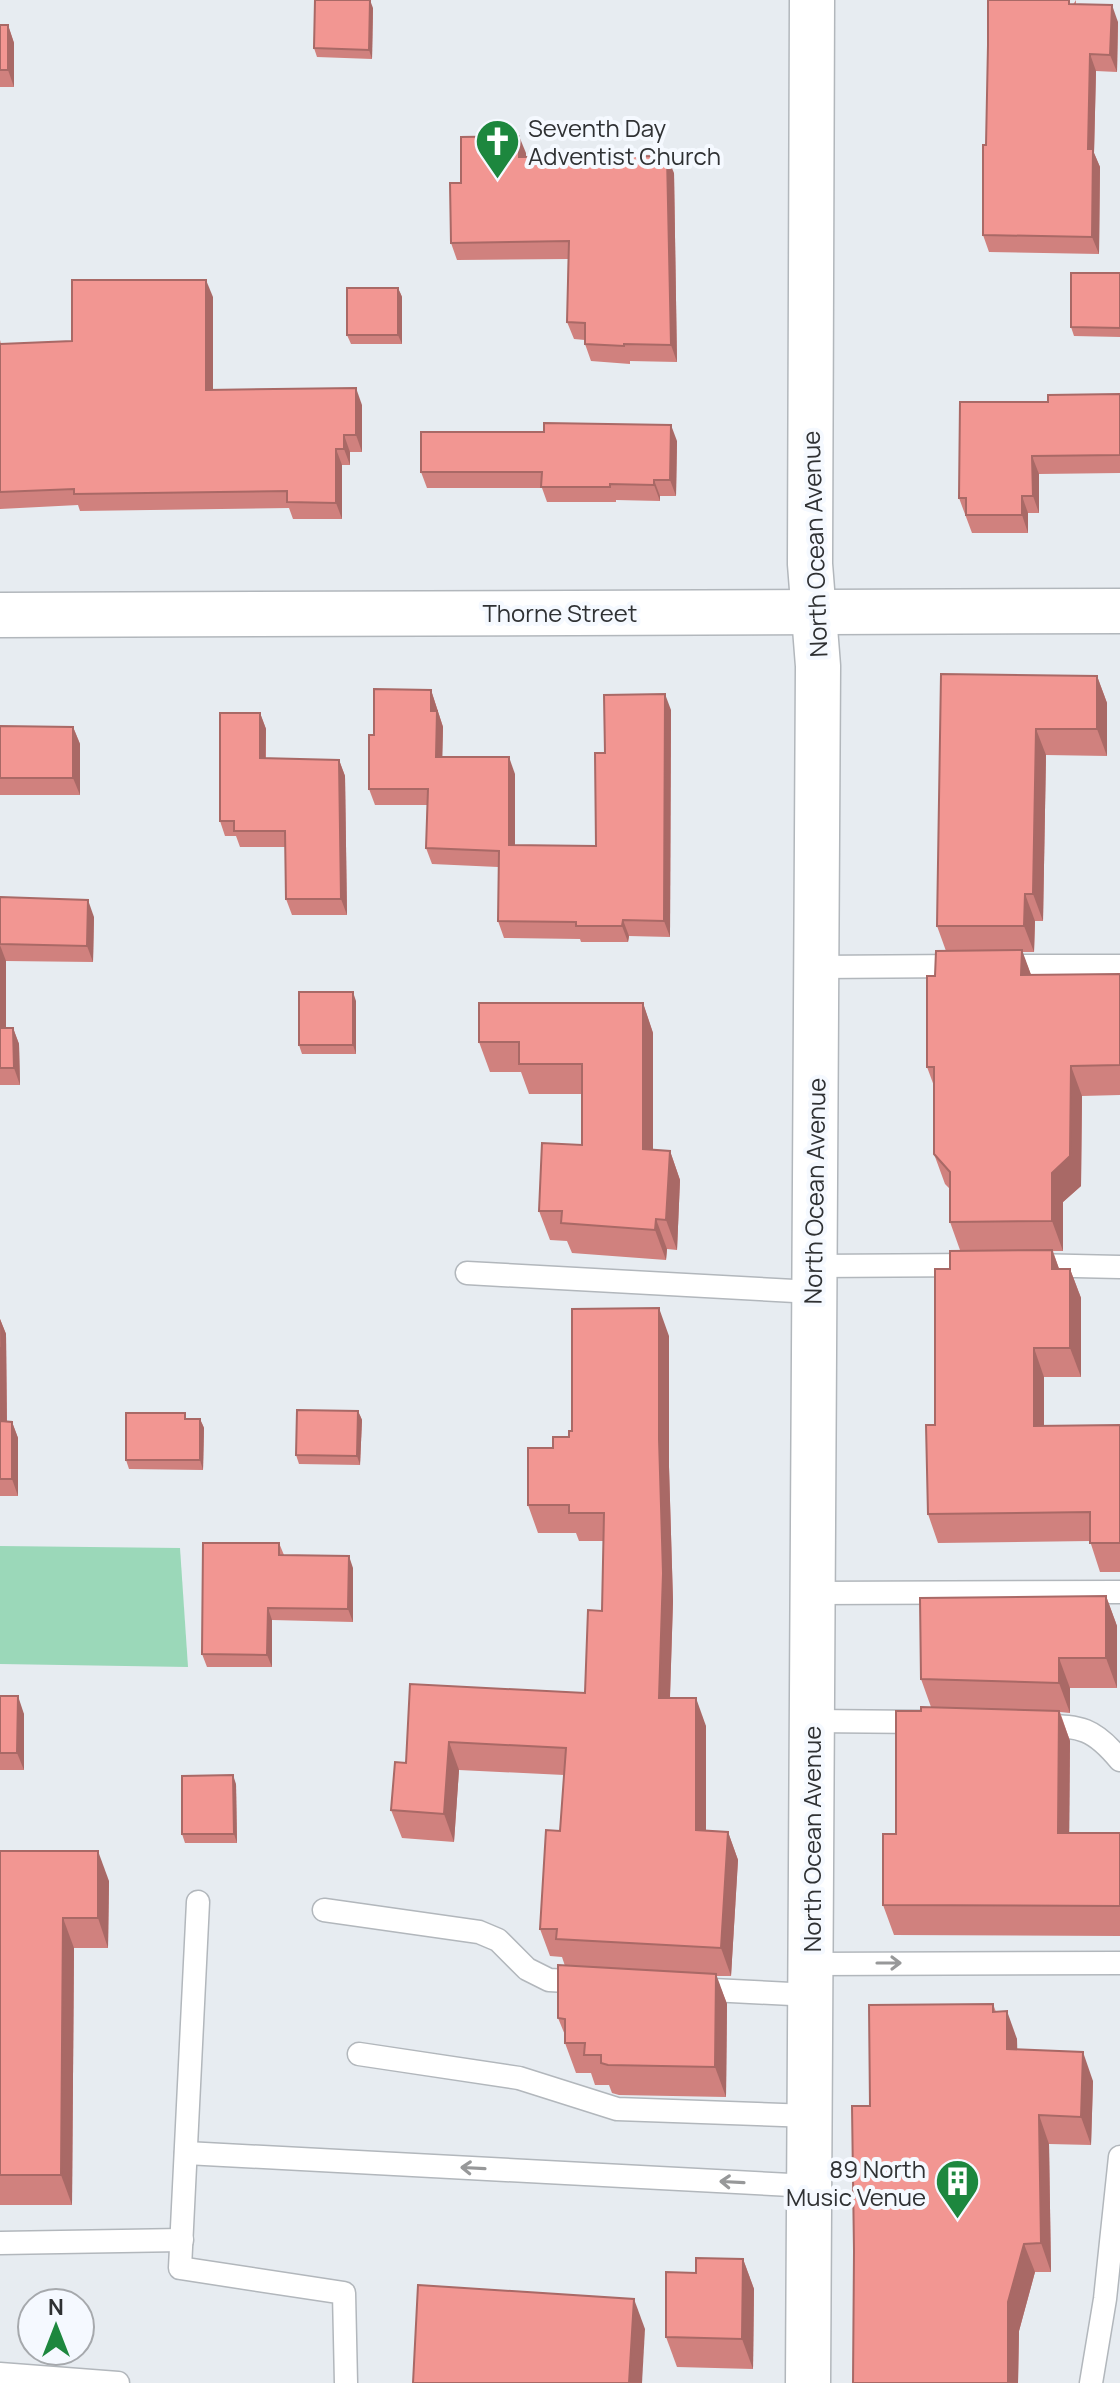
<svg xmlns="http://www.w3.org/2000/svg" width="1120" height="2383" viewBox="0 0 1120 2383" font-family="Manrope,sans-serif">
  <style>
    .green { fill: #9bd8b9 }
    .lines { fill: none; stroke-linecap: round; stroke-linejoin: round }
    .lane-casing { stroke: #b2b7bc; stroke-width: 25 }
    .street-casing { stroke: #b2b7bc; stroke-width: 47 }
    .secondary-casing { stroke: #b2b7bc; stroke-width: 47 }
    .lane { stroke: #fff; stroke-width: 22 }
    .street { stroke: #fff; stroke-width: 44 }
    .secondary { stroke: #fff; stroke-width: 44 }
    .wall { fill: #d0817e }
    .shaded-wall { fill: #a96966 }
    .building { fill: #f29692; stroke: #a96966; stroke-width: 2 }
    .oneway { stroke: #979899 }
    .labels { text-anchor: middle; dominant-baseline: central; stroke-width: 8; stroke-linejoin: round; paint-order: stroke }
    .poi-label { font-size: 24px; fill: #2f3133; stroke: #f5f9ff; text-anchor: start }
    .street-label { font-size: 24px; fill: #2f3133; stroke: #f5f9ff }
  </style>
  <rect width="100%" height="100%" fill="#e7ecf1"/>
  <path class="green" d="M 0,1546 L 180,1548 L 188,1667 L 0,1664 Z"/>
  <g class="lines">
    <defs>
      <g id="lane">
        <path d="M 997,966 L 1120,966"/>
        <path d="M 816,967 L 963,966"/>
        <path d="M 1030,1265 L 1120,1267"/>
        <path d="M 813,1266 L 980,1265"/>
        <path d="M 467,1273 L 813,1292"/>
        <path d="M 812,1593 L 1120,1592"/>
        <path d="M 811,1721 L 926,1722"/>
        <path d="M 1036,1725 C 1079,1727 1091,1725 1120,1760"/>
        <path d="M 198,1902 L 180,2268 L 344,2293 L 346,2383"/>
        <path d="M 324,1910 L 479,1932 L 498,1940 L 527,1969 L 549,1980 L 586,1982"/>
        <path d="M 811,1964 L 1120,1963"/>
        <path d="M 692,1989 L 811,1995"/>
        <path d="M 359,2054 L 519,2078 L 617,2109 L 810,2116"/>
        <path d="M 186,2153 L 810,2186"/>
        <path d="M 0,2243 L 182,2240"/>
        <path d="M 0,2374 L 118,2383"/>
        <path d="M 1091,2383 L 1105,2299 L 1120,2157"/>
      </g>
      <path id="street" d="M 0,615 L 1120,611"/>
      <path id="secondary" d="M 808,2383 L 818,666 L 810,564 L 812,0"/>
    </defs>
    <use href="#lane" class="lane-casing"/>
    <use href="#street" class="street-casing"/>
    <use href="#secondary" class="secondary-casing"/>
    <use href="#lane" class="lane"/>
    <use href="#street" class="street"/>
    <use href="#secondary" class="secondary"/>
  </g>
  <g class="wall">
    <path d="M 1076,0 L 1076,4 L 1118,22 L 1117,72 L 1096,71 L 1094,153 L 1100,167 L 1099,254 L 989,252 L 983,235 L 986,145 Z"/>
    <path d="M 373,8 L 372,59 L 317,57 L 314,48 Z"/>
    <path d="M 0,25 L 8,25 L 14,43 L 14,87 L 0,87 Z"/>
    <path d="M 526,153 L 526,157 L 674,173 L 677,362 L 630,361 L 630,364 L 591,361 L 585,344 L 585,340 L 574,339 L 567,322 L 568,259 L 457,260 L 451,243 L 461,183 Z"/>
    <path d="M 1120,273 L 1120,337 L 1074,336 L 1071,327 Z"/>
    <path d="M 398,288 L 402,297 L 402,344 L 351,344 L 347,335 Z"/>
    <path d="M 213,297 L 213,390 L 362,405 L 362,452 L 350,452 L 350,465 L 342,465 L 342,519 L 293,519 L 289,508 L 80,511 L 78,505 L 0,509 L 0,340 L 1,344 L 72,341 Z"/>
    <path d="M 1120,394 L 1120,473 L 1039,474 L 1039,513 L 1028,513 L 1028,533 L 972,533 L 959,498 L 1048,402 Z"/>
    <path d="M 677,441 L 676,496 L 660,496 L 660,501 L 616,500 L 616,502 L 547,502 L 542,488 L 427,488 L 421,472 Z"/>
    <path d="M 941,674 L 1097,676 L 1107,703 L 1107,756 L 1046,755 L 1043,921 L 1035,921 L 1034,952 L 1022,952 L 1031,975 L 1120,974 L 1120,1095 L 1082,1096 L 1081,1186 L 1063,1202 L 1063,1251 L 1053,1251 L 1059,1269 L 1070,1269 L 1081,1298 L 1081,1377 L 1044,1377 L 1044,1426 L 1120,1425 L 1120,1572 L 1100,1572 L 1090,1541 L 938,1543 L 928,1514 L 935,1425 L 950,1269 L 960,1250 L 950,1222 L 950,1189 L 945,1184 L 934,1154 L 934,1086 L 927,1067 L 935,976 L 946,951 L 937,926 Z"/>
    <path d="M 431,690 L 443,727 L 442,757 L 515,774 L 515,845 L 596,846 L 605,753 L 671,710 L 670,937 L 629,936 L 628,942 L 581,942 L 580,939 L 504,938 L 498,921 L 498,867 L 432,864 L 426,848 L 427,805 L 375,805 L 369,789 L 374,735 Z"/>
    <path d="M 260,713 L 266,729 L 266,758 L 339,760 L 345,776 L 347,915 L 292,915 L 286,899 L 286,847 L 240,847 L 236,836 L 225,836 L 220,821 Z"/>
    <path d="M 0,726 L 73,727 L 80,744 L 80,795 L 0,795 Z"/>
    <path d="M 0,897 L 94,917 L 93,962 L 6,961 L 6,1028 L 13,1028 L 19,1044 L 20,1085 L 0,1085 Z"/>
    <path d="M 356,1001 L 356,1054 L 302,1054 L 299,1045 Z"/>
    <path d="M 643,1003 L 653,1033 L 653,1150 L 670,1151 L 680,1180 L 677,1250 L 667,1249 L 666,1260 L 572,1253 L 567,1241 L 550,1240 L 539,1211 L 582,1145 L 582,1094 L 529,1094 L 521,1072 L 490,1072 L 479,1042 Z"/>
    <path d="M 0,1319 L 6,1334 L 7,1421 L 12,1422 L 18,1438 L 18,1496 L 0,1496 Z"/>
    <path d="M 669,1336 L 669,1467 L 673,1601 L 670,1698 L 706,1726 L 706,1831 L 728,1832 L 738,1860 L 731,1976 L 716,1976 L 727,2004 L 726,2097 L 619,2095 L 612,2093 L 609,2085 L 595,2085 L 591,2073 L 576,2073 L 565,2043 L 565,2035 L 558,2018 L 565,1966 L 562,1957 L 550,1956 L 540,1929 L 560,1831 L 564,1775 L 459,1770 L 454,1842 L 402,1838 L 391,1810 L 406,1763 L 410,1684 L 585,1693 L 602,1611 L 604,1541 L 579,1541 L 576,1533 L 538,1533 L 528,1505 L 553,1448 L 569,1437 L 572,1431 Z"/>
    <path d="M 358,1411 L 362,1420 L 360,1465 L 299,1464 L 296,1455 Z"/>
    <path d="M 188,1419 L 200,1419 L 204,1428 L 203,1470 L 129,1469 L 126,1460 Z"/>
    <path d="M 279,1543 L 284,1555 L 353,1568 L 353,1622 L 272,1620 L 272,1667 L 207,1667 L 202,1654 Z"/>
    <path d="M 1106,1596 L 1117,1626 L 1117,1688 L 1070,1688 L 1070,1713 L 1060,1712 L 1070,1741 L 1069,1833 L 1120,1833 L 1120,1936 L 894,1935 L 883,1905 L 921,1711 L 931,1707 L 921,1679 Z"/>
    <path d="M 0,1696 L 24,1714 L 24,1770 L 0,1770 Z"/>
    <path d="M 236,1784 L 237,1843 L 185,1843 L 182,1834 Z"/>
    <path d="M 0,1851 L 109,1881 L 108,1948 L 74,1948 L 72,2205 L 0,2205 Z"/>
    <path d="M 993,2004 L 996,2012 L 1017,2039 L 1017,2049 L 1093,2081 L 1091,2145 L 1049,2144 L 1051,2272 L 1035,2272 L 1019,2331 L 1018,2383 L 853,2383 L 870,2106 Z"/>
    <path d="M 743,2259 L 754,2289 L 753,2369 L 677,2367 L 666,2337 L 696,2273 Z"/>
  </g>
  <g class="shaded-wall">
    <path d="M 370,0 L 373,8 L 372,59 L 369,50 Z"/>
    <path d="M 1112,5 L 1118,22 L 1117,72 L 1110,55 Z"/>
    <path d="M 8,25 L 14,43 L 14,87 L 8,70 Z"/>
    <path d="M 1090,54 L 1096,71 L 1094,153 L 1100,167 L 1099,254 L 1092,237 L 1088,149 Z"/>
    <path d="M 519,136 L 526,153 L 526,175 L 519,157 Z"/>
    <path d="M 667,156 L 674,173 L 677,362 L 671,345 Z"/>
    <path d="M 206,280 L 213,297 L 213,407 L 206,390 Z"/>
    <path d="M 398,288 L 402,297 L 402,344 L 398,335 Z"/>
    <path d="M 356,388 L 362,405 L 362,452 L 356,435 Z"/>
    <path d="M 671,425 L 677,441 L 676,496 L 670,480 Z"/>
    <path d="M 344,435 L 350,452 L 350,465 L 344,449 Z"/>
    <path d="M 336,449 L 342,465 L 342,519 L 336,503 Z"/>
    <path d="M 1032,456 L 1039,474 L 1039,513 L 1033,496 Z"/>
    <path d="M 654,480 L 660,496 L 660,501 L 654,485 Z"/>
    <path d="M 1022,496 L 1028,513 L 1028,533 L 1022,515 Z"/>
    <path d="M 1097,676 L 1107,703 L 1107,756 L 1097,729 Z"/>
    <path d="M 431,690 L 443,727 L 442,774 L 436,757 L 431,711 Z"/>
    <path d="M 665,694 L 671,710 L 670,937 L 664,921 Z"/>
    <path d="M 260,713 L 266,729 L 265,774 L 260,758 Z"/>
    <path d="M 73,727 L 80,744 L 80,795 L 73,778 Z"/>
    <path d="M 1036,729 L 1046,755 L 1043,921 L 1033,894 Z"/>
    <path d="M 509,757 L 515,774 L 515,861 L 509,845 Z"/>
    <path d="M 339,760 L 345,776 L 347,915 L 341,899 Z"/>
    <path d="M 1025,894 L 1035,921 L 1034,952 L 1024,926 Z"/>
    <path d="M 88,900 L 94,917 L 93,962 L 87,946 Z"/>
    <path d="M 623,920 L 629,936 L 628,942 L 622,926 Z"/>
    <path d="M 0,945 L 6,961 L 6,1045 L 0,1029 Z"/>
    <path d="M 1022,950 L 1033,980 L 1021,975 Z"/>
    <path d="M 353,992 L 356,1001 L 356,1054 L 353,1045 Z"/>
    <path d="M 643,1003 L 653,1033 L 653,1179 L 643,1149 Z"/>
    <path d="M 13,1028 L 19,1044 L 20,1085 L 14,1068 Z"/>
    <path d="M 1071,1066 L 1082,1096 L 1081,1186 L 1063,1202 L 1063,1251 L 1052,1221 L 1052,1173 Z"/>
    <path d="M 670,1151 L 680,1180 L 677,1250 L 666,1220 Z"/>
    <path d="M 656,1219 L 667,1249 L 666,1260 L 655,1230 Z"/>
    <path d="M 1052,1250 L 1063,1279 L 1052,1269 Z"/>
    <path d="M 1070,1269 L 1081,1298 L 1081,1377 L 1070,1348 Z"/>
    <path d="M 659,1308 L 669,1336 L 669,1467 L 673,1601 L 669,1726 L 659,1698 Z"/>
    <path d="M 0,1319 L 6,1334 L 7,1438 L 1,1421 Z"/>
    <path d="M 1034,1348 L 1044,1377 L 1044,1455 L 1034,1426 Z"/>
    <path d="M 358,1411 L 362,1420 L 360,1465 L 357,1456 Z"/>
    <path d="M 200,1419 L 204,1428 L 203,1470 L 200,1460 Z"/>
    <path d="M 12,1422 L 18,1438 L 18,1496 L 12,1479 Z"/>
    <path d="M 349,1556 L 353,1568 L 353,1622 L 348,1609 Z"/>
    <path d="M 1106,1596 L 1117,1626 L 1117,1688 L 1106,1658 Z"/>
    <path d="M 268,1608 L 272,1620 L 272,1667 L 267,1655 Z"/>
    <path d="M 1059,1658 L 1070,1688 L 1070,1713 L 1059,1683 Z"/>
    <path d="M 18,1696 L 24,1714 L 24,1770 L 17,1753 Z"/>
    <path d="M 696,1698 L 706,1726 L 706,1858 L 696,1830 Z"/>
    <path d="M 1059,1711 L 1070,1741 L 1069,1863 L 1058,1833 Z"/>
    <path d="M 449,1742 L 459,1770 L 454,1842 L 444,1814 Z"/>
    <path d="M 233,1775 L 236,1784 L 237,1843 L 234,1834 Z"/>
    <path d="M 728,1832 L 738,1860 L 731,1976 L 721,1948 Z"/>
    <path d="M 98,1851 L 109,1881 L 108,1948 L 98,1918 Z"/>
    <path d="M 63,1918 L 74,1948 L 72,2205 L 61,2175 Z"/>
    <path d="M 716,1974 L 727,2004 L 726,2097 L 715,2067 Z"/>
    <path d="M 1007,2011 L 1017,2039 L 1018,2077 L 1007,2049 Z"/>
    <path d="M 1083,2052 L 1093,2081 L 1091,2145 L 1081,2117 Z"/>
    <path d="M 1039,2115 L 1049,2144 L 1051,2272 L 1041,2243 Z"/>
    <path d="M 1024,2244 L 1035,2272 L 1019,2331 L 1018,2383 L 1008,2383 L 1008,2302 Z"/>
    <path d="M 743,2259 L 754,2289 L 753,2369 L 742,2339 Z"/>
    <path d="M 634,2299 L 645,2329 L 642,2383 L 629,2383 Z"/>
  </g>
  <g class="building">
    <path d="M 315,0 L 370,0 L 369,50 L 314,48 Z"/>
    <path d="M 988,0 L 1069,0 L 1069,4 L 1112,5 L 1110,55 L 1090,54 L 1088,149 L 1093,149 L 1092,237 L 983,235 L 983,145 L 986,145 L 988,45 Z"/>
    <rect x="0" y="25" width="8" height="45"/>
    <path d="M 519,136 L 519,157 L 667,156 L 671,345 L 624,344 L 624,346 L 585,344 L 585,323 L 567,322 L 569,241 L 451,243 L 450,183 L 461,183 L 461,137 Z"/>
    <path d="M 1071,273 L 1120,273 L 1120,328 L 1071,327 Z"/>
    <path d="M 72,280 L 206,280 L 206,390 L 356,388 L 356,435 L 344,435 L 344,449 L 336,449 L 336,503 L 287,502 L 287,491 L 74,494 L 74,489 L 0,492 L 0,344 L 72,341 Z"/>
    <rect x="347" y="288" width="51" height="47"/>
    <path d="M 1120,394 L 1120,455 L 1032,456 L 1033,496 L 1022,496 L 1022,515 L 966,515 L 966,498 L 959,498 L 960,402 L 1048,402 L 1048,395 Z"/>
    <path d="M 544,423 L 671,425 L 670,480 L 654,480 L 654,485 L 610,484 L 610,487 L 541,487 L 542,472 L 421,472 L 421,432 L 544,432 Z"/>
    <path d="M 941,674 L 1097,676 L 1097,729 L 1036,729 L 1033,894 L 1025,894 L 1024,926 L 937,926 Z"/>
    <path d="M 374,689 L 431,690 L 431,711 L 437,711 L 436,757 L 509,757 L 509,845 L 596,846 L 595,753 L 605,753 L 604,695 L 665,694 L 664,921 L 623,920 L 622,926 L 576,926 L 576,922 L 498,921 L 499,851 L 426,848 L 428,789 L 369,789 L 369,735 L 374,735 Z"/>
    <path d="M 220,713 L 260,713 L 260,758 L 339,760 L 341,899 L 286,899 L 285,831 L 234,831 L 234,821 L 220,821 Z"/>
    <path d="M 0,726 L 73,727 L 73,778 L 0,778 Z"/>
    <path d="M 0,897 L 88,900 L 87,946 L 0,944 Z"/>
    <path d="M 1022,950 L 1021,975 L 1120,974 L 1120,1065 L 1071,1066 L 1070,1156 L 1052,1173 L 1052,1221 L 950,1222 L 950,1172 L 934,1154 L 934,1067 L 927,1067 L 927,976 L 935,976 L 936,951 Z"/>
    <rect x="299" y="992" width="54" height="53"/>
    <path d="M 479,1003 L 643,1003 L 643,1149 L 670,1151 L 666,1220 L 656,1219 L 655,1230 L 561,1223 L 562,1211 L 539,1211 L 542,1143 L 582,1145 L 582,1064 L 519,1064 L 519,1042 L 479,1042 Z"/>
    <path d="M 0,1028 L 13,1028 L 14,1068 L 0,1068 Z"/>
    <path d="M 1052,1250 L 1052,1269 L 1070,1269 L 1070,1348 L 1034,1348 L 1034,1426 L 1120,1425 L 1120,1543 L 1090,1543 L 1090,1512 L 928,1514 L 926,1425 L 935,1425 L 935,1269 L 950,1269 L 950,1251 Z"/>
    <path d="M 659,1308 L 659,1439 L 663,1573 L 659,1698 L 696,1698 L 696,1830 L 728,1832 L 721,1948 L 556,1939 L 557,1929 L 540,1929 L 546,1830 L 560,1831 L 566,1748 L 449,1742 L 444,1814 L 391,1810 L 395,1762 L 406,1763 L 410,1684 L 585,1693 L 588,1610 L 602,1611 L 604,1513 L 569,1513 L 569,1505 L 528,1505 L 528,1448 L 553,1448 L 553,1437 L 569,1437 L 569,1431 L 572,1431 L 572,1309 Z"/>
    <path d="M 0,1347 L 1,1421 L 12,1422 L 12,1479 L 0,1479 Z"/>
    <path d="M 297,1410 L 358,1411 L 357,1456 L 296,1455 Z"/>
    <path d="M 126,1413 L 185,1413 L 185,1419 L 200,1419 L 200,1460 L 126,1460 Z"/>
    <path d="M 203,1543 L 279,1543 L 279,1555 L 349,1556 L 348,1609 L 268,1608 L 267,1655 L 202,1654 Z"/>
    <path d="M 1106,1596 L 1106,1658 L 1059,1658 L 1059,1683 L 921,1679 L 920,1598 Z"/>
    <path d="M 0,1696 L 18,1696 L 17,1753 L 0,1753 Z"/>
    <path d="M 921,1707 L 1059,1711 L 1058,1833 L 1120,1833 L 1120,1906 L 883,1905 L 883,1834 L 896,1834 L 896,1711 L 921,1711 Z"/>
    <path d="M 233,1775 L 234,1834 L 182,1834 L 182,1776 Z"/>
    <path d="M 0,1851 L 98,1851 L 98,1918 L 63,1918 L 61,2175 L 0,2175 Z"/>
    <path d="M 558,1965 L 716,1974 L 715,2067 L 608,2065 L 601,2063 L 601,2055 L 584,2055 L 585,2043 L 565,2043 L 565,2019 L 558,2018 Z"/>
    <path d="M 993,2004 L 993,2012 L 1007,2011 L 1007,2049 L 1083,2052 L 1081,2117 L 1039,2115 L 1041,2243 L 1024,2244 L 1008,2302 L 1008,2383 L 853,2383 L 854,2251 L 852,2106 L 870,2106 L 869,2005 Z"/>
    <path d="M 696,2258 L 743,2259 L 742,2339 L 666,2337 L 666,2272 L 696,2273 Z"/>
    <path d="M 418,2285 L 634,2299 L 629,2383 L 413,2383 Z"/>
  </g>
  <defs><path id="oneway-shaft" d="M-6 0H5M1.5-3L5.5 0L1.5 3" fill="none" stroke-width="1.6" stroke-linecap="round" stroke-linejoin="round" transform="scale(2)"/></defs>
  <g class="oneway">
    <use href="#oneway-shaft" transform="translate(889 1963)"/>
    <use href="#oneway-shaft" transform="translate(473 2168) rotate(-177)"/>
    <use href="#oneway-shaft" transform="translate(732 2182) rotate(-177)"/>
  </g>
  <defs>
    <symbol id="church-pin" viewBox="-11 -11 22 30"><path d="M0 17L-7.5 6A9.5 9.5 0 1 1 7.5 6Z" fill="#1d873e" stroke="#f5f9ff"/><path d="M-1.2-6h2.4v3.5h3.3v2.4h-3.3V6h-2.4V-.1h-3.3v-2.4h3.3Z" fill="#fff"/></symbol>
    <symbol id="building-pin" viewBox="-11 -11 22 30"><path d="M0 17L-7.5 6A9.5 9.5 0 1 1 7.5 6Z" fill="#1d873e" stroke="#f5f9ff"/><path d="M-4-6H4V6H1V3H-1V6H-4ZM-2.5-4.3h1.7v1.8h-1.7ZM.8-4.3h1.7v1.8H.8ZM-2.5-1h1.7V.8h-1.7ZM.8-1h1.7V.8H.8Z" fill="#fff"/></symbol>
  </defs>
  <g fill-rule="evenodd">
    <use href="#church-pin" x="472" y="116" width="51" height="69"/>
    <use href="#building-pin" x="932" y="2156" width="51" height="69"/>
  </g>
  <g class="labels">
    <g class="poi-label">
      <text x="528" y="127">Seventh Day<tspan x="528" dy="28">Adventist Church</tspan></text>
      <text x="926" y="2168" text-anchor="end">89 North<tspan x="926" dy="28">Music Venue</tspan></text>
    </g>
    <g class="street-label">
      <text transform="translate(814 544) rotate(-92)">North Ocean Avenue</text>
      <text x="560" y="612">Thorne Street</text>
      <text transform="translate(814 1191) rotate(-89)">North Ocean Avenue</text>
      <text transform="translate(811 1839) rotate(-90)">North Ocean Avenue</text>
    </g>
  </g>
  <g transform="translate(56 2327)"><circle r="38" fill="#f5f9ff" stroke="#a6a9ad" stroke-width="2"/>
  <path d="M0-6L14 30L0 20L-14 30Z" fill="#1d873e"/>
  <text y="-12" font-size="22" font-weight="bold" text-anchor="middle" fill="#2f3133">N</text>
  </g>
</svg>
